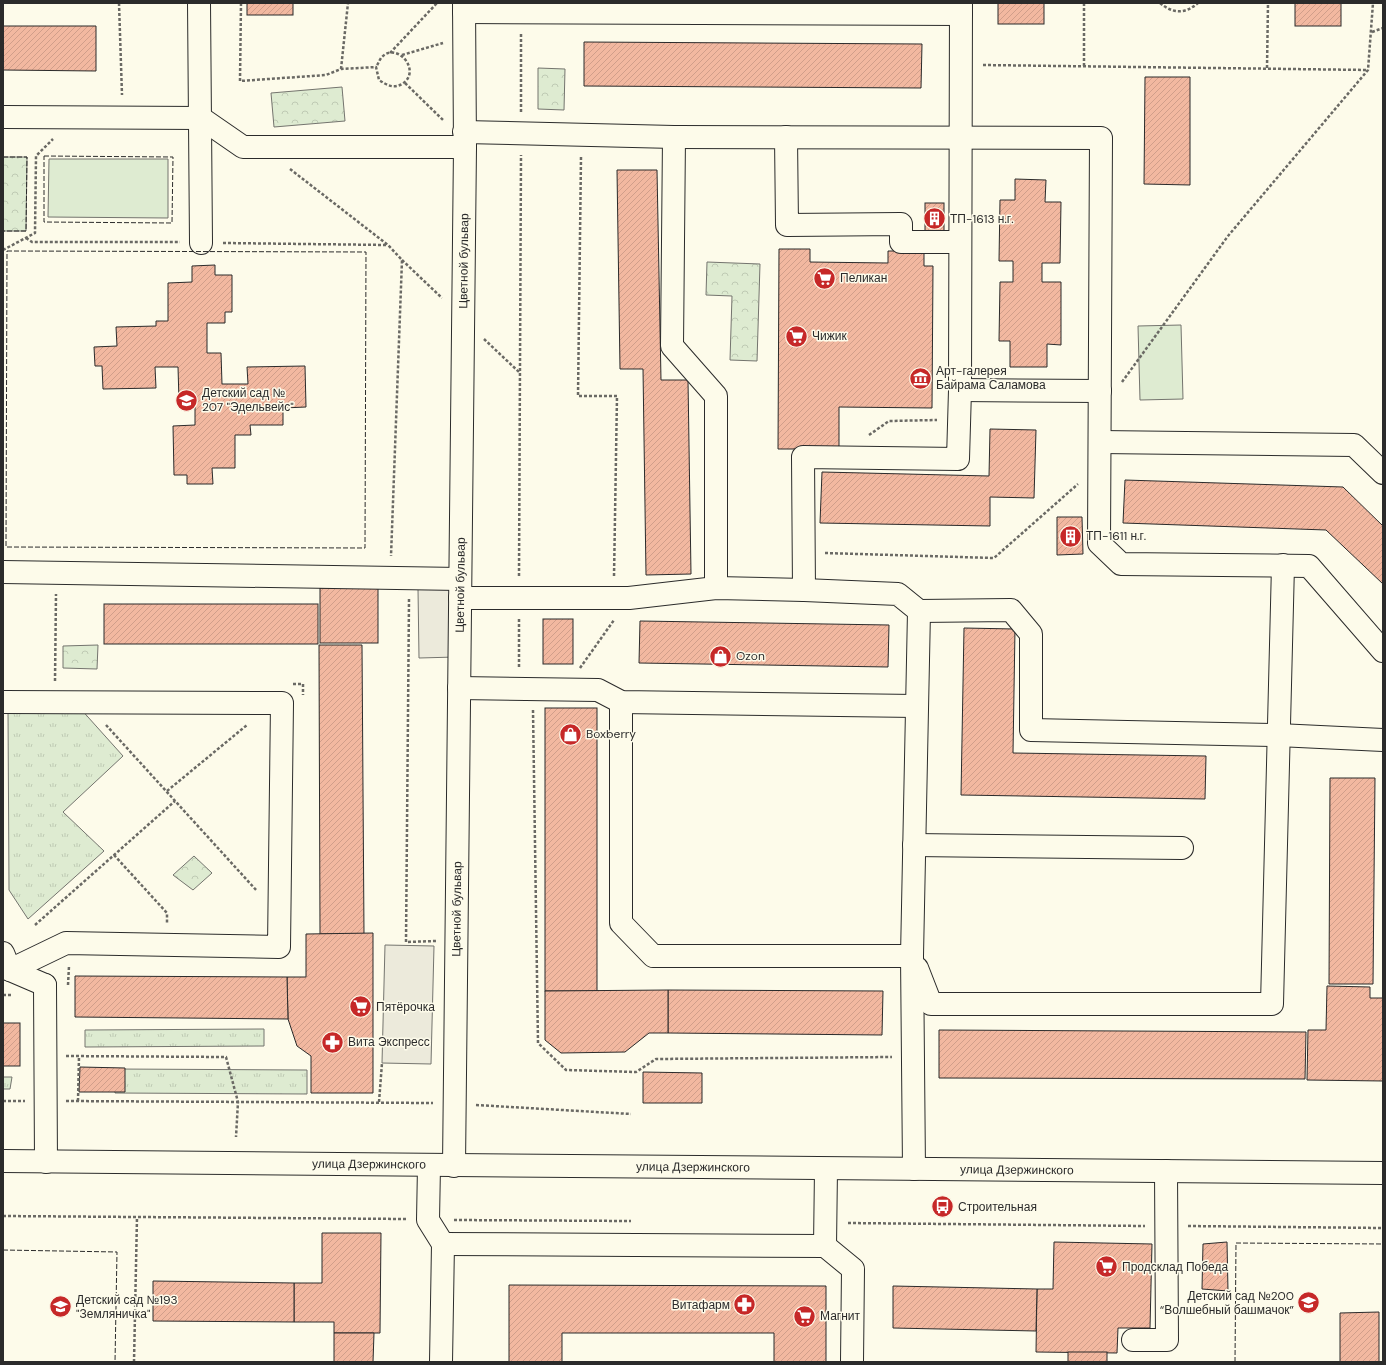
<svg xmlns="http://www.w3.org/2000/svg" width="1386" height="1365" viewBox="0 0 1386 1365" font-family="'DM Sans',sans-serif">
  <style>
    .grass { fill: url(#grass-tufts); stroke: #74746e }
    .forest { fill: url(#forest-crowns); stroke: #74746e }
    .pitch { fill: #deebd1; stroke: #74746e }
    .parking { fill: #eceadb; stroke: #74746e }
    .building { fill: url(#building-hatch); stroke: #2b2b2b }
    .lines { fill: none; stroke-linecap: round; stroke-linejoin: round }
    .minor-casing { stroke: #2b2b2b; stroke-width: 24 }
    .major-casing { stroke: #2b2b2b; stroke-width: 24 }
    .path { stroke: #6a6964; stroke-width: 2.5; stroke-dasharray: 3 2; stroke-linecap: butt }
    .minor { stroke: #fdfbea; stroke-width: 22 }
    .major { stroke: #fdfbea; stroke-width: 22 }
    .fence { stroke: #2b2b2b; stroke-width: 1; stroke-dasharray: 5 2; stroke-linecap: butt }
    .labels { text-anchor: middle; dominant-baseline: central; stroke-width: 3; stroke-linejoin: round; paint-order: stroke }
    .poi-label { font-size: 12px; fill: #2b2b2b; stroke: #fdfbea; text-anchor: start }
    .street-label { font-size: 12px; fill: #2b2b2b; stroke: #fdfbea }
  </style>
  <defs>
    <pattern id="grass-tufts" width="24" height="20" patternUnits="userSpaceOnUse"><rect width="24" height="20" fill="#deebd1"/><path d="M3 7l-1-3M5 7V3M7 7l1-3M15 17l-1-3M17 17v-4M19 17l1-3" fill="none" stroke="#bfcab4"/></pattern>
    <pattern id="forest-crowns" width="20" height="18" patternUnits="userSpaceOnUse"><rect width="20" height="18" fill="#deebd1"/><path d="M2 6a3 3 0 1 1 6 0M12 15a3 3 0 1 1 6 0" fill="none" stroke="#bfcab4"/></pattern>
    <pattern id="building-hatch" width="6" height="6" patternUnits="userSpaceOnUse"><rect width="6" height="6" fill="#f2b8a0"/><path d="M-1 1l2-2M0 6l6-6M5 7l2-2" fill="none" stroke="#d09e8a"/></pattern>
  </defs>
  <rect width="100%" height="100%" fill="#fdfbea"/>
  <g class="grass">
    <path d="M 79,707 L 123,756 L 63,812 L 104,851 L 28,919 L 9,890 L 8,710 Z"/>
    <path d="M 264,1029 L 264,1046 L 85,1047 L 85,1030 Z"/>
    <path d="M 115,1069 L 307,1070 L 307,1094 L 115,1093 Z"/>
    <path d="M 3,1077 L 12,1077 L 10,1089 L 3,1089 Z"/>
  </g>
  <g class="forest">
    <path d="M 538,68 L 565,69 L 564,110 L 538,109 Z"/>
    <path d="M 342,87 L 345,121 L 274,127 L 271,93 Z"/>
    <path d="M 3,157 L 27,157 L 26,231 L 3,231 Z"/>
    <path d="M 707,262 L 760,264 L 757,361 L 730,360 L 732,296 L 706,295 Z"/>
    <path d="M 98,645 L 97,669 L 63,668 L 63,646 Z"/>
    <path d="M 194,856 L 212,873 L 193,890 L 173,875 Z"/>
  </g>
  <g class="pitch">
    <path d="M 49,159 L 168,159 L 168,218 L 48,217 Z"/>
    <path d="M 1181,325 L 1183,399 L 1140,400 L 1138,326 Z"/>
  </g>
  <g class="parking">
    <path d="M 418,589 L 455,589 L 456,657 L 419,658 Z"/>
    <path d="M 385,945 L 434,946 L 431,1064 L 382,1063 Z"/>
  </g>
  <g class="building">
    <rect x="247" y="3" width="46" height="12"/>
    <rect x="998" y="3" width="46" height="21"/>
    <rect x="1295" y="3" width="46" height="23"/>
    <path d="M 3,26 L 96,26 L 96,71 L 3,70 Z"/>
    <path d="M 584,42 L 922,44 L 921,88 L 584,86 Z"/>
    <path d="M 1145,77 L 1190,77 L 1190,185 L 1144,184 Z"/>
    <path d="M 617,170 L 657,170 L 661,380 L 688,380 L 691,574 L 646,575 L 643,369 L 620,369 Z"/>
    <path d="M 1015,179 L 1046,180 L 1045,202 L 1061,202 L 1060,263 L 1042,263 L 1042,282 L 1061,282 L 1061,345 L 1047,344 L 1047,367 L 1010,367 L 1010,341 L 999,341 L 1000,282 L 1013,282 L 1013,261 L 999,261 L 1000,200 L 1015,200 Z"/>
    <rect x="925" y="203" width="19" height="32"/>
    <path d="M 779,249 L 810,249 L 810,262 L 888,263 L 888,251 L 924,251 L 924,266 L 933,266 L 932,408 L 839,407 L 839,449 L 778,449 Z"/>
    <path d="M 215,265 L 215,275 L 232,275 L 232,312 L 225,312 L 225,323 L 207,323 L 207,353 L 221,353 L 222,384 L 248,384 L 247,367 L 305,366 L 306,407 L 283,408 L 283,425 L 250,425 L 251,435 L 235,435 L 235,468 L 212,468 L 213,484 L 187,484 L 187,475 L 174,475 L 173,426 L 195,425 L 195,401 L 179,401 L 178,367 L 155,367 L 156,388 L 103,389 L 102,366 L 95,366 L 94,347 L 117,346 L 116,327 L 156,326 L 156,321 L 168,321 L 168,283 L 192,282 L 192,266 Z"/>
    <path d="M 990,429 L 1036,430 L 1034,498 L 990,497 L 990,526 L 820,523 L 822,472 L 989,476 Z"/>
    <path d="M 1125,480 L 1343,487 L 1383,526 L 1383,584 L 1326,530 L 1123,523 Z"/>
    <path d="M 1057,517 L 1082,517 L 1083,554 L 1057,555 Z"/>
    <rect x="320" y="588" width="58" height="55"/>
    <rect x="104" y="604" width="214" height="40"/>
    <rect x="543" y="619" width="30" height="45"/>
    <path d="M 640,621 L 889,625 L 888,667 L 639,663 Z"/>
    <path d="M 964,628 L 1015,629 L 1013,753 L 1206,756 L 1205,799 L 961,795 Z"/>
    <path d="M 319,645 L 362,645 L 364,934 L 320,934 Z"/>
    <rect x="545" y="708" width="52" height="283"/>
    <path d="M 1330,778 L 1375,778 L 1373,984 L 1329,984 Z"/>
    <path d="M 373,933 L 373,1093 L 311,1093 L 311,1056 L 297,1046 L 288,1019 L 287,977 L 306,977 L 306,934 Z"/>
    <path d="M 75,976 L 287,977 L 288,1019 L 75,1017 Z"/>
    <path d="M 1327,986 L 1370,987 L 1370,998 L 1383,998 L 1383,1081 L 1307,1080 L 1308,1030 L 1326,1030 Z"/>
    <path d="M 668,990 L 883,991 L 882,1035 L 668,1033 Z"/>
    <path d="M 668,990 L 668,1033 L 649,1033 L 625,1052 L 561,1053 L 545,1040 L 545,991 Z"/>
    <rect x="3" y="1023" width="17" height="43"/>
    <path d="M 939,1030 L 1306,1032 L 1305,1079 L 939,1078 Z"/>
    <path d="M 80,1067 L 125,1068 L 125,1092 L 79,1092 Z"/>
    <path d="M 643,1072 L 702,1073 L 702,1103 L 643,1103 Z"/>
    <path d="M 322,1233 L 381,1233 L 380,1333 L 334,1333 L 334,1322 L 294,1322 L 294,1283 L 322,1283 Z"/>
    <path d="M 1054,1242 L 1152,1244 L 1150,1328 L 1118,1328 L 1117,1353 L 1036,1352 L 1037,1289 L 1053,1289 Z"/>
    <path d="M 1227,1242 L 1228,1291 L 1202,1289 L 1203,1244 Z"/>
    <path d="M 153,1281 L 294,1283 L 294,1322 L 153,1321 Z"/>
    <path d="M 509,1285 L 826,1286 L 826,1362 L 774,1362 L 774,1333 L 562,1333 L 562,1362 L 509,1362 Z"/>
    <path d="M 893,1286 L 1037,1289 L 1036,1331 L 893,1328 Z"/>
    <path d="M 1379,1312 L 1379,1362 L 1340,1362 L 1340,1313 Z"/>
    <path d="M 334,1333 L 374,1333 L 373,1362 L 334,1362 Z"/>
    <rect x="1068" y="1352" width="39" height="10"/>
  </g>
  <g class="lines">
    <defs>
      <g id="minor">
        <path d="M 199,3 L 201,243"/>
        <path d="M 464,12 L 961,14"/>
        <path d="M 3,117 L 201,118 L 243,147 L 465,147"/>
        <path d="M 464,132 L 674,137 L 672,346 L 716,396 L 716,588"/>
        <path d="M 674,137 L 1101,138 L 1099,543 L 1121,564 L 1309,566 L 1383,651"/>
        <path d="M 786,137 L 787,225 L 901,224 L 901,242 L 960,242"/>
        <path d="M 960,390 L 1100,391"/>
        <path d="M 1100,442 L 1354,445 L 1383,473"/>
        <path d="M 3,572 L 460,579"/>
        <path d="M 804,590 L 803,457 L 958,459 L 960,390 L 961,3"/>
        <path d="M 460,598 L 629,598 L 716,588 L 804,590 L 898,594 L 919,611 L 912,956 L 914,1169"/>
        <path d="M 919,611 L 1011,610 L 1031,634 L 1031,730 L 1278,735 L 1383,740"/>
        <path d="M 459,688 L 598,690 L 621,702 L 916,706"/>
        <path d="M 3,702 L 282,703 L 279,947 L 66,943 L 10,970"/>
        <path d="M 621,702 L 621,923 L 653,956 L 912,956"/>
        <path d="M 914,845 L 1182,848"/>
        <path d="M 3,953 L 10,970 L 45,985"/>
        <path d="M 917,968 L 931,1004 L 1272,1004 L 1283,565"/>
        <path d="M 45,985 L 46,1162"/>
        <path d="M 429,1166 L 428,1220 L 443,1244 L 441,1362"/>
        <path id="s1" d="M 454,1166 L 465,147 L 464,3"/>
        <path d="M 443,1244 L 825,1246 L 853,1269 L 852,1362"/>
        <path d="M 825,1246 L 826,1169"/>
        <path d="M 1133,1340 L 1167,1340 L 1166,1171"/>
      </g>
      <g id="major">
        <path id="s2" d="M 3,1161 L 1383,1173"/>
      </g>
    </defs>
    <use href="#minor" class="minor-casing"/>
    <use href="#major" class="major-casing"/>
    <g class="path">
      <path d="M 119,3 L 122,95"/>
      <path d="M 241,3 L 240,81 L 326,75 L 341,69 L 376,67 L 379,80 C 387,85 393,89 402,84 C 423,71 396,40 381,58 C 379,61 378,64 376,67"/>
      <path d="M 1160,3 C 1173,14 1185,14 1198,3"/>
      <path d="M 1372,32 L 1383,28"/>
      <path d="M 390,53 L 437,3"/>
      <path d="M 402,55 L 443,43"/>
      <path d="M 983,65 L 1368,70"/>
      <path d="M 1084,66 L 1084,3"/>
      <path d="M 1267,68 L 1268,3"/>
      <path d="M 341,69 L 348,3"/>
      <path d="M 405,83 L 443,120"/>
      <path d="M 521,112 L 521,33"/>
      <path d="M 581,157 L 578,396 L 617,396 L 614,577"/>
      <path d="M 290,169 L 388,245 L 402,260 L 391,556"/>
      <path d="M 26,238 L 32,242 L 180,242"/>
      <path d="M 223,243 L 388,245"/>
      <path d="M 3,250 L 35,233 L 36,156 L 53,139"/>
      <path d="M 402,260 L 442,298"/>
      <path d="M 484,339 L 520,373"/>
      <path d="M 1122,382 L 1228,236 L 1368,70 L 1373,3"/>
      <path d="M 869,435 L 889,421 L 937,420"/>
      <path d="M 825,553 L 994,558 L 1078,484"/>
      <path d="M 519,576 L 521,155"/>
      <path d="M 409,599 L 406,942 L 436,941"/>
      <path d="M 519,619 L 519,668"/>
      <path d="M 580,668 L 614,620"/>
      <path d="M 55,681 L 56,594"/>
      <path d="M 293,684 L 303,684 L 303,695"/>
      <path d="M 533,710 L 538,1043 L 566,1070 L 636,1072 L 656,1059 L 892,1057"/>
      <path d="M 106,725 L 257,891"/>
      <path d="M 167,791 L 247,725"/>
      <path d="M 114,855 L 167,913 L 167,924"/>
      <path d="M 35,925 L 175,801"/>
      <path d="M 68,985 L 69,966"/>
      <path d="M 3,995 L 12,995"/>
      <path d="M 66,1056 L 226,1057 L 238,1102 L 236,1137"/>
      <path d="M 3,1101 L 25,1101"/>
      <path d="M 66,1101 L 433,1103"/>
      <path d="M 78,1101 L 79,1056"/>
      <path d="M 379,1102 L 382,1063"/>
      <path d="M 476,1105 L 631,1114"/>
      <path d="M 3,1216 L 407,1219"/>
      <path d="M 454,1220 L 631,1221"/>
      <path d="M 848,1223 L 1145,1226"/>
      <path d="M 1188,1226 L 1383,1228"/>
      <path d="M 134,1362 L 137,1217"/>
    </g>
    <use href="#minor" class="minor"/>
    <use href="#major" class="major"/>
    <g class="fence">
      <path d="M 44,156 L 173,157 L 172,223 L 44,222 Z"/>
      <path d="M 3,157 L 27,157 L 26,231 L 3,231"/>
      <path d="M 7,251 L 366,252 L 365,548 L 6,547 Z"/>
      <path d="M 3,1250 L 117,1252 L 115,1362"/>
      <path d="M 1235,1362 L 1236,1243 L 1383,1244"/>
    </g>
  </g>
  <defs>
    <symbol id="building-disc" viewBox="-11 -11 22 22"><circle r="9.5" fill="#c62828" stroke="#fdfbea"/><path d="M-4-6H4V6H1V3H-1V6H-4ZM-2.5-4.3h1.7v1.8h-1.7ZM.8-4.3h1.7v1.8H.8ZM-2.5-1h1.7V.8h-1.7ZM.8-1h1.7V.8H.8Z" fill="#fff"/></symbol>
    <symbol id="supermarket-disc" viewBox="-11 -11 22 22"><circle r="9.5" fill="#c62828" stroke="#fdfbea"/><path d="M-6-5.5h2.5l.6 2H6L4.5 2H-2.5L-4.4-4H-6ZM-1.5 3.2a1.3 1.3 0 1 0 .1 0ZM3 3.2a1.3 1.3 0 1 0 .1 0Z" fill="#fff"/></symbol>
    <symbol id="museum-disc" viewBox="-11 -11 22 22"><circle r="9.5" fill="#c62828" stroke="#fdfbea"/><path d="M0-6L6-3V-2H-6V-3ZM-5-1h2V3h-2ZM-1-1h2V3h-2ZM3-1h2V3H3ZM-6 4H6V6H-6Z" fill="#fff"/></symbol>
    <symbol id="school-disc" viewBox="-11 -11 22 22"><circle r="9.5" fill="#c62828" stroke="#fdfbea"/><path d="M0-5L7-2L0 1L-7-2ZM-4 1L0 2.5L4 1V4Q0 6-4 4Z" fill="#fff"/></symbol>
    <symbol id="shop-disc" viewBox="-11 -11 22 22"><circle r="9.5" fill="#c62828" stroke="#fdfbea"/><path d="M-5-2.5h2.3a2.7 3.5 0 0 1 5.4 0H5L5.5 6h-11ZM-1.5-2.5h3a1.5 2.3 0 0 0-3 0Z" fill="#fff"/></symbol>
    <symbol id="pharmacy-disc" viewBox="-11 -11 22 22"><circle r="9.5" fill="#c62828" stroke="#fdfbea"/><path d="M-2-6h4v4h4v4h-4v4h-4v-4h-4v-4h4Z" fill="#fff"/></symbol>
    <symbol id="bus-disc" viewBox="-11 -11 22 22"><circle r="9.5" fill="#c62828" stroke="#fdfbea"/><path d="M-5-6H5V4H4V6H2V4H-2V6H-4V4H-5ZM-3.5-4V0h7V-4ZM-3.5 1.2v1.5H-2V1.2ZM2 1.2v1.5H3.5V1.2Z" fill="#fff"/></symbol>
  </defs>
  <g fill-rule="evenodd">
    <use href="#building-disc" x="922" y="206" width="25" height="25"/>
    <use href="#supermarket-disc" x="812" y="266" width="25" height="25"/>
    <use href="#supermarket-disc" x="784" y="324" width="25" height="25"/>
    <use href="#museum-disc" x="908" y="366" width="25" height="25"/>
    <use href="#school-disc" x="174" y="388" width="25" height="25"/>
    <use href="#building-disc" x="1058" y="524" width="25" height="25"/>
    <use href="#shop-disc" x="708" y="644" width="25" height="25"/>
    <use href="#shop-disc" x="558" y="722" width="25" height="25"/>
    <use href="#supermarket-disc" x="348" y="994" width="25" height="25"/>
    <use href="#pharmacy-disc" x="320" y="1030" width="25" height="25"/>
    <use href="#bus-disc" x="930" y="1194" width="25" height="25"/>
    <use href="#supermarket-disc" x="1094" y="1254" width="25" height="25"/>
    <use href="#school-disc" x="1296" y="1290" width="25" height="25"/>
    <use href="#pharmacy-disc" x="732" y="1292" width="25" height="25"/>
    <use href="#school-disc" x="48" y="1294" width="25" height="25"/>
    <use href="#supermarket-disc" x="792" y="1304" width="25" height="25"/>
  </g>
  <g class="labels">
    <g class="poi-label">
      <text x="950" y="219">ТП-1613 н.г.</text>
      <text x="840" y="278">Пеликан</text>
      <text x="812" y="336">Чижик</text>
      <text x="936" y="371">Арт-галерея<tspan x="936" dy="14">Байрама Саламова</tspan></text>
      <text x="202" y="393">Детский сад №<tspan x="202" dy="14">207 "Эдельвейс"</tspan></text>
      <text x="1086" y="536">ТП-1611 н.г.</text>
      <text x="736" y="656">Ozon</text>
      <text x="586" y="734">Boxberry</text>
      <text x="376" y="1007">Пятёрочка</text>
      <text x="348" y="1042">Вита Экспресс</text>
      <text x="958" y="1207">Строительная</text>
      <text x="1122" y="1267">Продсклад Победа</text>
      <text x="1294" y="1296" text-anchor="end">Детский сад №200<tspan x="1294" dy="14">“Волшебный башмачок”</tspan></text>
      <text x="76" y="1300">Детский сад №193<tspan x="76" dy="14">"Земляничка"</tspan></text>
      <text x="730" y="1305" text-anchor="end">Витафарм</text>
      <text x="820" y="1316">Магнит</text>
    </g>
    <g class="street-label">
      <text stroke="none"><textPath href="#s1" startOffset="905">Цветной бульвар</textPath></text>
      <text stroke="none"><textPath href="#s1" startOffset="581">Цветной бульвар</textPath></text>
      <text stroke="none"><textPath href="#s1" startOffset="257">Цветной бульвар</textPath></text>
      <text stroke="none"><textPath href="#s2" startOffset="366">улица Дзержинского</textPath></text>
      <text stroke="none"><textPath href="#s2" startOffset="690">улица Дзержинского</textPath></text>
      <text stroke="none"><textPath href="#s2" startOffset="1014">улица Дзержинского</textPath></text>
    </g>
  </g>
  <rect width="1386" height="1365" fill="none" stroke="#2b2b2b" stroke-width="8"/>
</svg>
